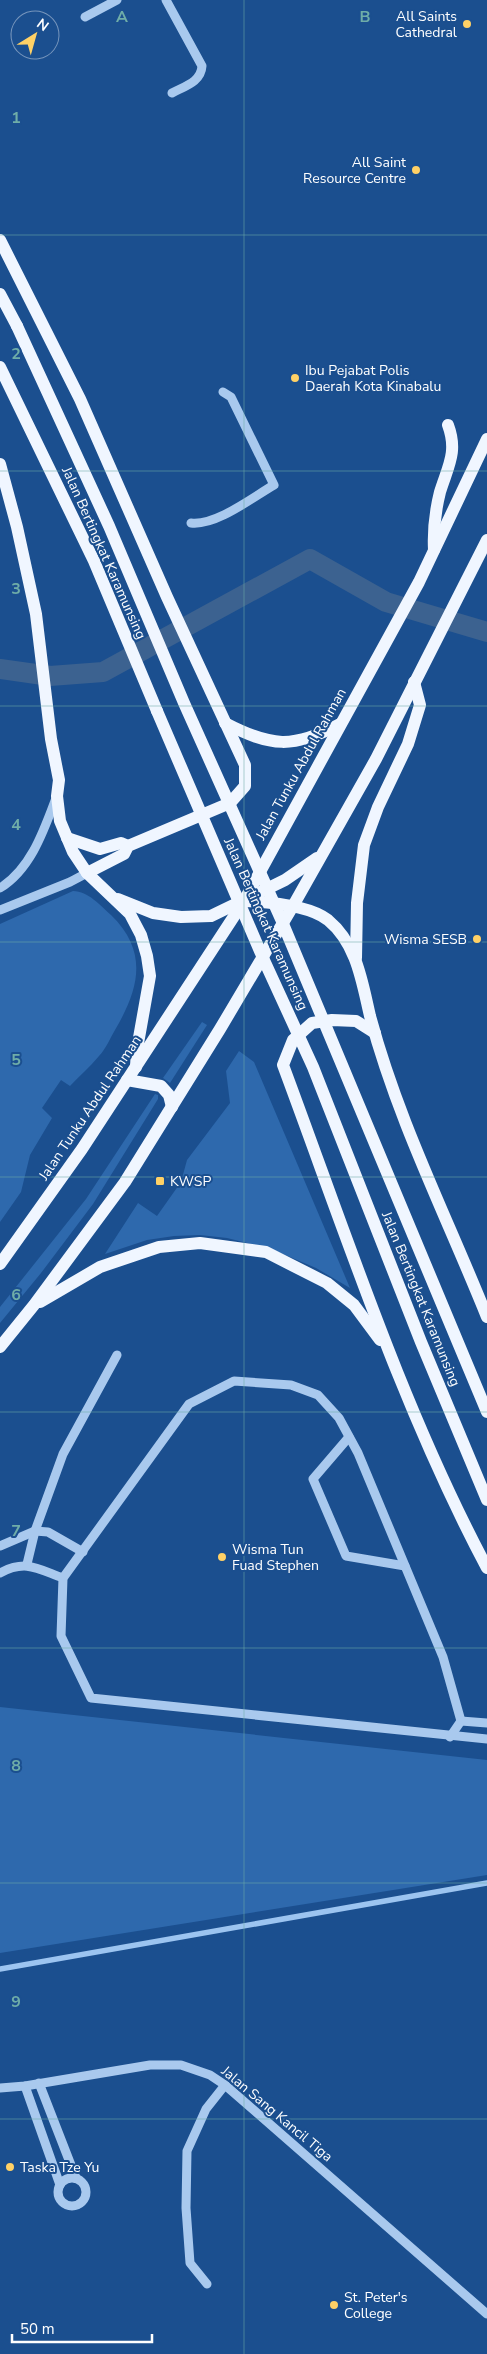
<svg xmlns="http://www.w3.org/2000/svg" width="487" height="2354" viewBox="0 0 487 2354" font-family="'Nunito Sans',sans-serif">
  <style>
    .green { fill: #2e69ad }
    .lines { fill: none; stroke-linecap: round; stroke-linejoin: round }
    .stream { stroke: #9cc4f0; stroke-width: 5.5 }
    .canal { stroke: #3c6290; stroke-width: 20 }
    .minor { stroke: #a9c9ee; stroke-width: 9 }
    .major { stroke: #f0f6ff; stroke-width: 12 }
    .major-bridge { stroke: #f0f6ff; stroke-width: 12 }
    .grid { fill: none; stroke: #6fada8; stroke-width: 1; stroke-opacity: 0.55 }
    .poi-dot { fill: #ffd166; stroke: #1b4f8f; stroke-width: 2 }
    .labels { text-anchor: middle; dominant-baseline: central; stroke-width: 4; stroke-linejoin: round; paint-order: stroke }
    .poi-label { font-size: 14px; fill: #fff; stroke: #1b4f8f; text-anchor: start }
    .street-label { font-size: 14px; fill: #fff; stroke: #1b4f8f }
    .grid-label { font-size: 16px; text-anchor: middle; font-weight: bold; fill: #6fada8; stroke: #1b4f8f; stroke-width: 4; stroke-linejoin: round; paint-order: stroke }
  </style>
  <rect width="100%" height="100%" fill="#1b4f8f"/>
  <g class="green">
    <path d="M 73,891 C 88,891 101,906 111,915 C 149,952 139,989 115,1030 C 110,1038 106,1049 99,1056 C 90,1067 79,1076 70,1086 L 61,1080 L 42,1108 L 52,1118 L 30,1155 L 21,1192 L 0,1222 L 0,924 Z"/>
    <path d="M 202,1022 L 207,1025 L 170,1083 L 163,1078 Z"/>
    <path d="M 239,1051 L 254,1062 L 350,1288 L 316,1268 L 271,1249 L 227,1238 L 200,1235 L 174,1236 L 147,1240 L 105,1254 L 138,1203 L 157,1216 L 181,1182 L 187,1160 L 230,1103 L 226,1071 Z"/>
    <path d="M 155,1094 L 158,1095 L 158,1099 L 93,1204 L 41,1273 L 0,1323 L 0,1307 L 86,1199 Z"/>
    <path d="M 0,1707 L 487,1760 L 487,1875 L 0,1953 Z"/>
  </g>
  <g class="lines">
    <path class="stream" d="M 0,1969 L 487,1883"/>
    <path class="canal" d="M 0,669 L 50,676 L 103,672 L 310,559 L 386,602 L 487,632"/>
    <g class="minor">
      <path d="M 166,0 L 202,66 C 201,82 185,86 172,93"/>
      <path d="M 85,17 L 117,0"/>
      <path d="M 191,523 C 216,526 253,497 274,485 L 231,397 L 223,392"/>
      <path d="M 0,888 C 31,869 44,830 56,798"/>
      <path d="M 0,910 L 70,882 L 87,873"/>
      <path d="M 349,1437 L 313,1479 L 346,1556 L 405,1566"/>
      <path d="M 0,1546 L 35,1531 L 48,1532 L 83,1552"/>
      <path d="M 27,1564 L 35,1531 L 63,1454 L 117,1355"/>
      <path d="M 0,1573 C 26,1559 38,1569 63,1578"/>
      <path d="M 461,1721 L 443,1657 L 358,1453 L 339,1418 L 318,1395 L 291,1385 L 234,1381 L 189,1404 L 63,1578 L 61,1636 L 91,1698 L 487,1739"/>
      <path d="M 461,1721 L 487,1723"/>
      <path d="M 450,1737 L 461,1721"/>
      <path d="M 39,2083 L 76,2178"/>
      <path d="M 25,2086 L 60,2185"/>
      <path d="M 0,2088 L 25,2086 L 150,2065 L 181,2065 L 210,2075 L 225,2085 L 487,2314"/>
      <circle cx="72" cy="2192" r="14"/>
      <path d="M 207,2284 L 190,2263 L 186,2208 L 187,2151 L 206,2109 L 225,2085"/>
    </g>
    <g class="major">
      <path d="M 0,240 L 80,399 L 167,597 L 245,765 L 245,786 L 230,803 L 128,846 L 124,854 L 87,873"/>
      <path d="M 0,294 L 17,326"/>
      <path d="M 0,367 L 94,561 L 157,711"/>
      <path d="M 0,464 L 17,527 L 36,614 L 51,739 L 59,780 L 57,796 L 60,821 L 73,852 L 87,873 L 130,914 L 141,935 L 147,956 L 150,976 L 137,1049 L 136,1067"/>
      <path d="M 434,550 C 433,530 435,512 440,492 C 448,466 458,452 448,425"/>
      <path d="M 225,723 C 271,747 293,749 340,724"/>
      <path d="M 67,838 L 100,849 L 121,843 L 128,846"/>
      <path d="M 118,899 L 153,913 L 181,917 L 211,916 L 285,880 L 317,858"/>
      <path d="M 244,901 C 268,902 309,905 328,920 C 357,944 362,982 370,1016 C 398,1121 447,1217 487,1317"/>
      <path d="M 356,958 L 357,903 L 364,845 L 378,807 L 408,744 L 420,705 L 414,682"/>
      <path d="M 375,1033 L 356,1021 L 332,1020 L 312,1023 L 293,1040 L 283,1065 C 346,1234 402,1408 487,1568"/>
      <path d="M 127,1080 L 161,1086 L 169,1095 L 172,1107"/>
      <path d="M 0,1264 L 82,1149 L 244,901 L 419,582 L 487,439"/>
      <path d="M 40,1302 L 100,1267 L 159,1247 L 200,1243 L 266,1252 L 327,1283 L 354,1305 L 380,1340"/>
      <path d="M 0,1347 L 34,1305 L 125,1182 L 220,1029 L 293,906 L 376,759 L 487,540"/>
    </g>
    <g class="major-bridge">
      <path d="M 17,326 L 109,526 L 184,703 L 281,919 L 487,1412"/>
      <path d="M 157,711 L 263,958 L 313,1067 L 421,1342 L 487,1500"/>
    </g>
  </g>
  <path class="grid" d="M 244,0 L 244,2354M 0,235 L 487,235M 0,471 L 487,471M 0,706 L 487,706M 0,942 L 487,942M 0,1177 L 487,1177M 0,1412 L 487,1412M 0,1648 L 487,1648M 0,1883 L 487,1883M 0,2119 L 487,2119"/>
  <g class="poi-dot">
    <circle cx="467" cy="24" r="5"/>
    <circle cx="416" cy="170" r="5"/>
    <circle cx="295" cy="378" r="5"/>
    <circle cx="477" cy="939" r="5"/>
    <rect x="155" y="1176" width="10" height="10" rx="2.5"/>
    <circle cx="222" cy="1557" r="5"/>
    <circle cx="10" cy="2167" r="5"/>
    <circle cx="334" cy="2305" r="5"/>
  </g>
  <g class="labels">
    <g class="poi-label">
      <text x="457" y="16" text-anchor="end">All Saints<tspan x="457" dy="16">Cathedral</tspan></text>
      <text x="406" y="162" text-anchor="end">All Saint<tspan x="406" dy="16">Resource Centre</tspan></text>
      <text x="305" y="370">Ibu Pejabat Polis<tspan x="305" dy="16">Daerah Kota Kinabalu</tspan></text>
      <text x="467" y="939" text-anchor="end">Wisma SESB</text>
      <text x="170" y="1181">KWSP</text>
      <text x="232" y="1549">Wisma Tun<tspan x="232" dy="16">Fuad Stephen</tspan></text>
      <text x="20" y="2167">Taska Tze Yu</text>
      <text x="344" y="2297">St. Peter's<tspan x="344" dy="16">College</tspan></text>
    </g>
    <g class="street-label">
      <text transform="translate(104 553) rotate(66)">Jalan Bertingkat Karamunsing</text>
      <text transform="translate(301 764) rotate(-61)">Jalan Tunku Abdul Rahman</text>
      <text transform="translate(266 924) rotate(66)">Jalan Bertingkat Karamunsing</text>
      <text transform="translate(90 1108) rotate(-56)">Jalan Tunku Abdul Rahman</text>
      <text transform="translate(421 1299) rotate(68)">Jalan Bertingkat Karamunsing</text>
      <text transform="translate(277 2114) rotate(40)">Jalan Sang Kancil Tiga</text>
    </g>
  </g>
  <g class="grid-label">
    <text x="122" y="22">A</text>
    <text x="365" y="22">B</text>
    <text x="16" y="123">1</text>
    <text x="16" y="359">2</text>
    <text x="16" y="594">3</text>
    <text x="16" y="830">4</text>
    <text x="16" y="1065">5</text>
    <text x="16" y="1300">6</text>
    <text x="16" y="1536">7</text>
    <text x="16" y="1771">8</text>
    <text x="16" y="2007">9</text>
  </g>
  <g transform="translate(35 35) rotate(37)"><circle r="24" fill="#1b4f8f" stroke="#7695bc"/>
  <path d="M0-4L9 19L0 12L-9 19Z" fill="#ffd166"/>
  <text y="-8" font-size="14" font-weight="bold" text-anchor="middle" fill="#ffffff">N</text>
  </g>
  <path d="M12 2334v8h140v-8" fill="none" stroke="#ffffff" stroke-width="2.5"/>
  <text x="20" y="2334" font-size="15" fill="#ffffff" stroke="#1b4f8f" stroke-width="4" paint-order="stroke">50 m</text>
</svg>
